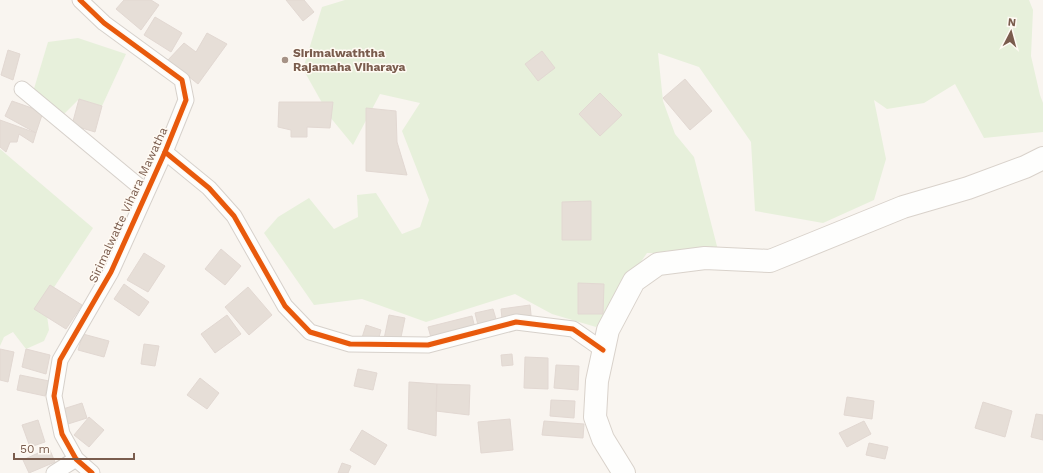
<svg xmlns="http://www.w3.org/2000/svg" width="1043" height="473" viewBox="0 0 1043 473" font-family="'Work Sans',sans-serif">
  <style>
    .green { fill: #e7f0db }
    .building { fill: #e6ded7; stroke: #e2d8d2 }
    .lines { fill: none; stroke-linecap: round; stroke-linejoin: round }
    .street-casing { stroke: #d7d1cb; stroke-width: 17 }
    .secondary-casing { stroke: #d9d2cb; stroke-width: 24 }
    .street { stroke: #fefefd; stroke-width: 15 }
    .secondary { stroke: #fefefd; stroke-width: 22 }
    .cycleway-casing { stroke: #fffaf3; stroke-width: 8 }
    .cycleway { stroke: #e8590c; stroke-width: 5 }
    .poi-dot { fill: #a69286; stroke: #fffaf3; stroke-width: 1.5 }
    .labels { text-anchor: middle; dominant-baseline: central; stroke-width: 3; stroke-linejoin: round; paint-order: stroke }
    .poi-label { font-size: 12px; font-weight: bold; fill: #7a5c4d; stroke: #fffaf3; text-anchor: start }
    .street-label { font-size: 12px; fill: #7a5c4d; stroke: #fffaf3 }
  </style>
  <rect width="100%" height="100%" fill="#f9f5f0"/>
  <g class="green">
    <path d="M 345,0 L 1029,0 L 1033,10 L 1031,56 L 1040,95 L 1043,103 L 1043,132 L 984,138 L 955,84 L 924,103 L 887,109 L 874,100 L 886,159 L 874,200 L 823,223 L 755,211 L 751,142 L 699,67 L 658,53 L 663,101 L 675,134 L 694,157 L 719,254 L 647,253 L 596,327 L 552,314 L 515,294 L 426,322 L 362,299 L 314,305 L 264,233 L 278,217 L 309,198 L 334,229 L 358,217 L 357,195 L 376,193 L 402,234 L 420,227 L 429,200 L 402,131 L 420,103 L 380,94 L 353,145 L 330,117 L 303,69 L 322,7 Z"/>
    <path d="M 78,38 L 126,54 L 102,106 L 79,99 L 64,114 L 33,92 L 48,42 Z"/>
    <path d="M 0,149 L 93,228 L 45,301 L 49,330 L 44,341 L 26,349 L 13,332 L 4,337 L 0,346 Z"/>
  </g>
  <g class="building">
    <path d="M 124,0 L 151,0 L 159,5 L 141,30 L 116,9 Z"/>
    <path d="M 286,0 L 304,0 L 314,12 L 303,21 Z"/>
    <path d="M 155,17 L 182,33 L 171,52 L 144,35 Z"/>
    <path d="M 207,33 L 227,44 L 198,84 L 168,60 L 184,43 L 196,52 Z"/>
    <path d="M 8,50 L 20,54 L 13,80 L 1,75 Z"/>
    <path d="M 542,51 L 555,68 L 538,81 L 525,64 Z"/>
    <path d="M 685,79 L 712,111 L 690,130 L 663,98 Z"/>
    <path d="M 600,93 L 622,115 L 600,136 L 579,114 Z"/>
    <path d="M 79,99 L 102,106 L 95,132 L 72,125 Z"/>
    <path d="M 12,101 L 43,112 L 36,133 L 5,116 Z"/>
    <path d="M 279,102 L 333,102 L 330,128 L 307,127 L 307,137 L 291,137 L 291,130 L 278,127 Z"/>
    <path d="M 366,108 L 396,111 L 397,142 L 407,175 L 366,171 Z"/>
    <path d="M 0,120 L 36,133 L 33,143 L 19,134 L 17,142 L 10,142 L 6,152 L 0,147 Z"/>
    <path d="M 591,201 L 591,240 L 562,240 L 562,202 Z"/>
    <path d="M 221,249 L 241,266 L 225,285 L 205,269 Z"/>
    <path d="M 144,253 L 165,266 L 148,292 L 127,280 Z"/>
    <path d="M 578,283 L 604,284 L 603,314 L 578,314 Z"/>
    <path d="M 124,284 L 149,302 L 139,316 L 114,299 Z"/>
    <path d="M 50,285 L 82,305 L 66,329 L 34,309 Z"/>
    <path d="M 248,287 L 272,315 L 249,335 L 225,307 Z"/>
    <path d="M 530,305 L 532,324 L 503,328 L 501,309 Z"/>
    <path d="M 493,309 L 499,329 L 480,333 L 475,313 Z"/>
    <path d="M 227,315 L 241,334 L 215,353 L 201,334 Z"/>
    <path d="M 389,315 L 405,318 L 400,342 L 384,339 Z"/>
    <path d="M 472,316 L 477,336 L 434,348 L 428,327 Z"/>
    <path d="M 366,325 L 381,330 L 376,348 L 360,344 Z"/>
    <path d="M 83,334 L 109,341 L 104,357 L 78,350 Z"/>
    <path d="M 144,344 L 159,346 L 155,366 L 141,364 Z"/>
    <path d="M 0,349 L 14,352 L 8,382 L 0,380 Z"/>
    <path d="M 26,349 L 50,355 L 46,374 L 22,367 Z"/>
    <path d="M 512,354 L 513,365 L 502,366 L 501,355 Z"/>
    <path d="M 525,357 L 548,358 L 548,389 L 524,388 Z"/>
    <path d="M 556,365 L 579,366 L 578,390 L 554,388 Z"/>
    <path d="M 358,369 L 377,373 L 373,390 L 354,386 Z"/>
    <path d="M 20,375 L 49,381 L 45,396 L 17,390 Z"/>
    <path d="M 200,378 L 219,393 L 207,409 L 187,395 Z"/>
    <path d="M 409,382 L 437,384 L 436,436 L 408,429 Z"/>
    <path d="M 437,384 L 470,385 L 469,415 L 436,411 Z"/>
    <path d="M 847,397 L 874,401 L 872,419 L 844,415 Z"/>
    <path d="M 551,400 L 575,401 L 574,418 L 550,416 Z"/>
    <path d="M 983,402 L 1012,411 L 1005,437 L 975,428 Z"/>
    <path d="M 82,403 L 87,418 L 68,424 L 63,409 Z"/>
    <path d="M 1036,414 L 1043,415 L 1043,440 L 1031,437 Z"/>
    <path d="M 89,417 L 104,430 L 89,447 L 74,435 Z"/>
    <path d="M 510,419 L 513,450 L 481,453 L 478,422 Z"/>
    <path d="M 38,420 L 45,442 L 30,447 L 22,425 Z"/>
    <path d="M 544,421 L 584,424 L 583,438 L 542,435 Z"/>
    <path d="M 864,421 L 871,434 L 847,447 L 839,433 Z"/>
    <path d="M 362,430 L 387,445 L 375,465 L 350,450 Z"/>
    <path d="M 869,443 L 888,447 L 885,459 L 866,455 Z"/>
    <path d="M 49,448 L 55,462 L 29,473 L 23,460 Z"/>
    <path d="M 342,463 L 351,466 L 348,473 L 338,473 Z"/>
  </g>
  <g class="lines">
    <defs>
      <g id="street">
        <path d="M 80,0 L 104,23 L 182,80 L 186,100 L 165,152 L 111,272 L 60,360 L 54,396 L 62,434 L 76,459 L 92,473"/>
        <path d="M 22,89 L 146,192"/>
        <path d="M 165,152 L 209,188 L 234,216 L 285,306 L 310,332 L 350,344 L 428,345 L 516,322 L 573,329 L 603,350"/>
        <path d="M 54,473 L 76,459"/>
      </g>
      <path id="secondary" d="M 624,473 L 603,439 L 595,417 L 597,381 L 608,330 L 634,281 L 658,264 L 705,258 L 770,261 L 903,207 L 968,188 L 1025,167 L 1043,158"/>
    </defs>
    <use href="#street" class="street-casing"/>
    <use href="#secondary" class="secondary-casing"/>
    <use href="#street" class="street"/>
    <use href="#secondary" class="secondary"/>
    <defs>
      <g id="cycleway">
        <path d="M 80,0 L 104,23 L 182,80 L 186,100 L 165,152 L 111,272 L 60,360 L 54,396 L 62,434 L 76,459 L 92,473"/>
        <path d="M 165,152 L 209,188 L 234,216 L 285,306 L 310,332 L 350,344 L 428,345 L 516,322 L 573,329 L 603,350"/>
      </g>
    </defs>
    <use href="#cycleway" class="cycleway-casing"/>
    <use href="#cycleway" class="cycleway"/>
  </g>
  <circle class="poi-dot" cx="285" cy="60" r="4"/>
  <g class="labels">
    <g class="poi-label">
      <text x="293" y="53">Sirimalwaththa<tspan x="293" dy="14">Rajamaha Viharaya</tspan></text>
    </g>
    <g class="street-label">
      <text transform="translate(128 205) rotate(-65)">Sirimalwatte Vihara Mawatha</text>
    </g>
  </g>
  <g transform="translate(1011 32) rotate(6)" stroke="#fffaf3" stroke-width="3" paint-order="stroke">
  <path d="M0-3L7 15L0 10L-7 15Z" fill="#7a5c4d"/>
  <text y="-6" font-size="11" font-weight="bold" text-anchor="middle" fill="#7a5c4d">N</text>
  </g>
  <path d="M14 453v6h120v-6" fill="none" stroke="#7a5c4d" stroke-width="2"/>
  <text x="20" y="453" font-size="12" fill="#7a5c4d" stroke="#fffaf3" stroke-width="3" paint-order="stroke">50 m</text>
</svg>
